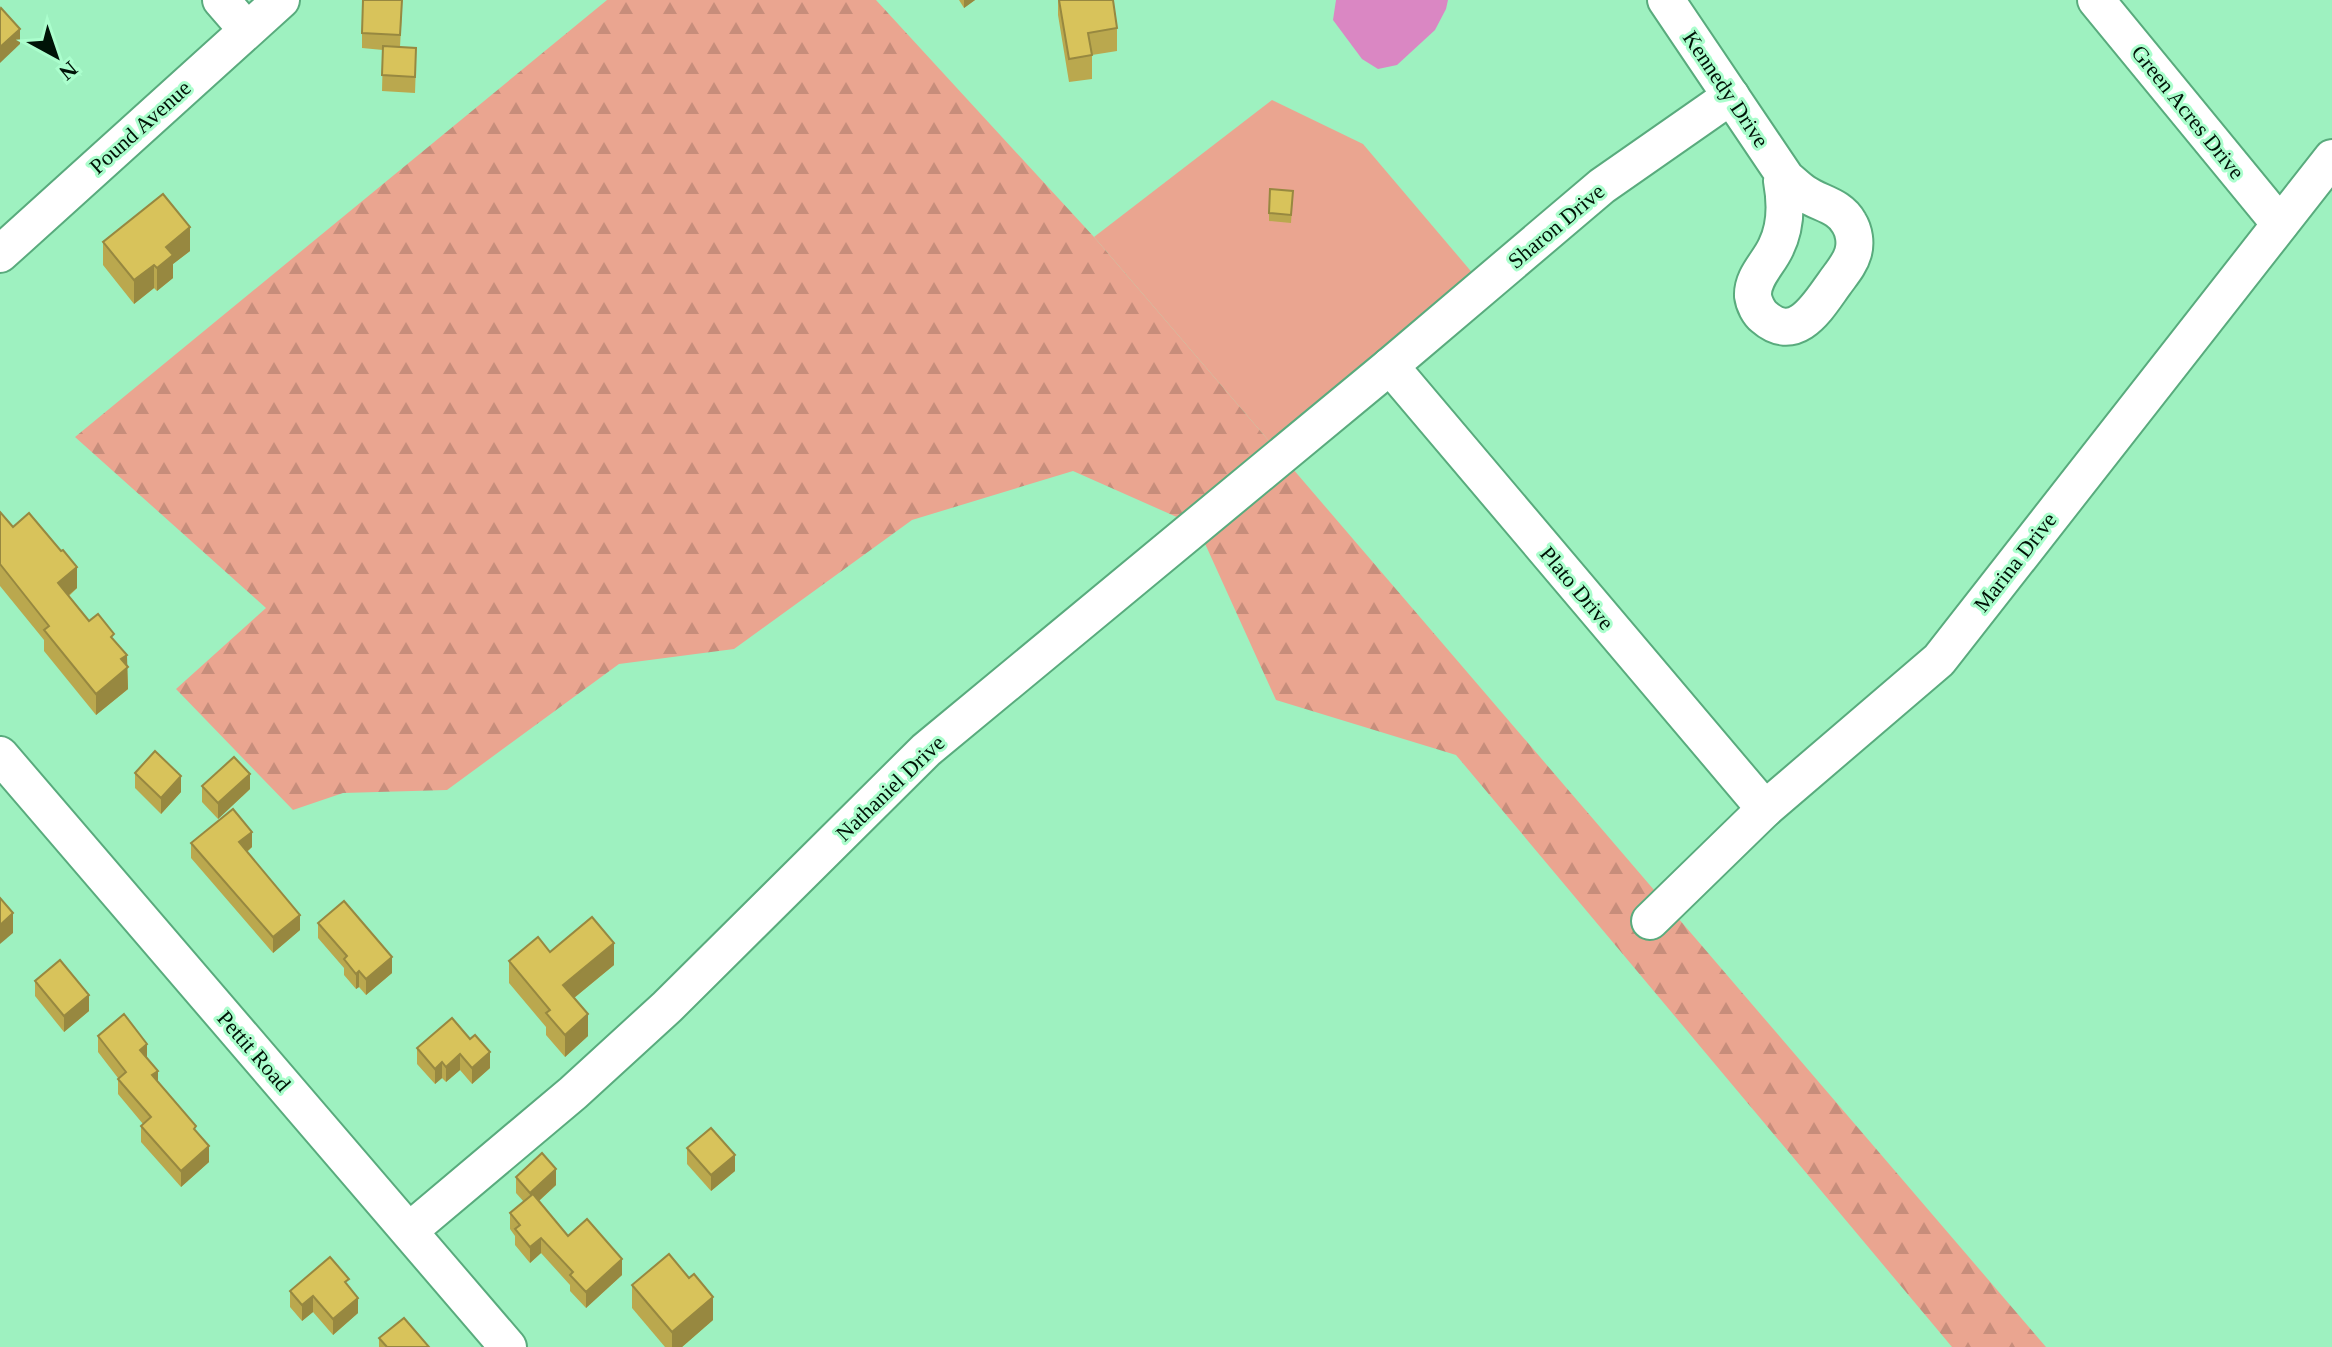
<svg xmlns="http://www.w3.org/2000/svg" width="2332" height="1347" viewBox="0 0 2332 1347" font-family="Georgia,serif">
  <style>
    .green { fill: #eaa590 }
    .forest { fill: url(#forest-firs) }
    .water { fill: #da87c3 }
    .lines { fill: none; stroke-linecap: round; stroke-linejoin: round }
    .minor-casing { stroke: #59ab7d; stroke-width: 40 }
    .minor { stroke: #fff; stroke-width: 36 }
    .wall { fill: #baa84e }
    .shaded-wall { fill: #978840 }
    .building { fill: #d8c35b; stroke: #978840; stroke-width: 2 }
    .labels { text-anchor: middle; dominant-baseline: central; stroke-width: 6; stroke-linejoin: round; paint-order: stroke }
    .street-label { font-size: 22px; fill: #001307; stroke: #abfecd }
  </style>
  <defs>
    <pattern id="forest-firs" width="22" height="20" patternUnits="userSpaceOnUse" patternTransform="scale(2)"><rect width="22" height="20" fill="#eaa590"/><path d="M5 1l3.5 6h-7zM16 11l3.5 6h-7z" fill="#c78d7b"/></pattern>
  </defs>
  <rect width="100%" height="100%" fill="#9ef1c0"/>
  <path class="green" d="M 1272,100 L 1363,144 L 1475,276 L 1275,448 L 1094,237 Z"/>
  <path class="forest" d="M 607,0 L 876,0 L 1094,237 L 2046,1347 L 1952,1347 L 1456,755 L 1276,700 L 1197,526 L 1073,471 L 912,520 L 734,649 L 619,664 L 447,790 L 343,793 L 293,810 L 176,689 L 266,608 L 75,437 Z"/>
  <path class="water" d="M 1336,0 L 1448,0 L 1446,9 L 1435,30 L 1397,65 L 1378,69 L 1362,59 L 1333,20 Z"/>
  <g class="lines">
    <defs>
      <g id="minor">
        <path d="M 221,0 L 247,30"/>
        <path d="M 1666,0 L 1786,178 C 1792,183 1798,189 1804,193 C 1820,204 1839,205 1849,223 C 1854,231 1856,243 1853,253 C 1850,264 1841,274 1834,284 C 1818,306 1796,345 1764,317 C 1759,313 1754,304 1753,296 C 1752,277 1769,263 1776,247 C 1786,227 1786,203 1782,181 L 1786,178"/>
        <path d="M 2096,0 L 2280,224"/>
        <path d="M 0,254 L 281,0"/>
        <path d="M 1390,366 L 1765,809"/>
        <path d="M 0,755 L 508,1347"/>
        <path d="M 1650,921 L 1765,809 L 1939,660 L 2332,158"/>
        <path d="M 409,1231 L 573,1093 L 667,1007 L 926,750 L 1390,366 L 1602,186 L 1731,96"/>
      </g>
    </defs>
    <use href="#minor" class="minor-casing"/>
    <use href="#minor" class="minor"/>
  </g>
  <g class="wall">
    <path d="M 959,0 L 975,0 L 964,8 Z"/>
    <path d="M 1058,0 L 1113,0 L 1117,28 L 1117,51 L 1092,55 L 1092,79 L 1069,82 L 1058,15 Z"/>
    <path d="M 402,9 L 400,47 L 416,64 L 415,93 L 382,91 L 383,50 L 362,48 L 362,33 Z"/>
    <path d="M 1293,191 L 1291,223 L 1269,221 L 1269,213 Z"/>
    <path d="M 103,242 L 190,251 L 173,264 L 173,278 L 157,291 L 154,288 L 134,304 L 103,265 Z"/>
    <path d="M 0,512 L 13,527 L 77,588 L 69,596 L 89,621 L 114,641 L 127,665 L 128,689 L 96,715 L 44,651 L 44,640 L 0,586 Z"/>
    <path d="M 135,773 L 181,792 L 161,814 L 135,788 Z"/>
    <path d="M 202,786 L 250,789 L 218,819 L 202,802 Z"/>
    <path d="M 191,843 L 252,847 L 247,852 L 300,930 L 273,953 L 191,858 Z"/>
    <path d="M 318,923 L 392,973 L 366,995 L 359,987 L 356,989 L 344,975 L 344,968 L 318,938 Z"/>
    <path d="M 550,952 L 614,965 L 574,998 L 588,1036 L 565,1057 L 546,1035 L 546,1027 L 509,983 L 509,961 Z"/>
    <path d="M 35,981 L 89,1011 L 64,1032 L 35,996 Z"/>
    <path d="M 452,1018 L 490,1068 L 472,1084 L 460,1070 L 446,1082 L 442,1078 L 435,1084 L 417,1064 L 417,1048 Z"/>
    <path d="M 98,1036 L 147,1059 L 158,1082 L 196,1132 L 209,1162 L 181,1187 L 141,1142 L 141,1126 L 143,1124 L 118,1094 L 118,1078 L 98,1052 Z"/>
    <path d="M 687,1148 L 735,1171 L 711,1191 L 687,1164 Z"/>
    <path d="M 516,1177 L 556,1185 L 539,1201 L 568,1236 L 622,1275 L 586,1308 L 570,1291 L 570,1285 L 541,1253 L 530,1263 L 515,1245 L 515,1236 L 510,1229 L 510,1213 L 524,1202 L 516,1193 Z"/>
    <path d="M 632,1285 L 713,1320 L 682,1347 L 665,1347 L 632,1308 Z"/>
    <path d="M 349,1287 L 358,1313 L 333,1335 L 313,1312 L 302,1321 L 290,1307 L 290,1291 Z"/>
    <path d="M 379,1338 L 429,1347 L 379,1347 Z"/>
  </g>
  <g class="shaded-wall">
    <path d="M 964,0 L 975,0 L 964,8 Z"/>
    <path d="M 20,29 L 20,44 L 0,63 L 0,47 Z"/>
    <path d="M 190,227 L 190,251 L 173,264 L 173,278 L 157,291 L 157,268 L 166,247 Z"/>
    <path d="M 154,265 L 154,288 L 134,304 L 134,280 Z"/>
    <path d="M 77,567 L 77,588 L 58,604 L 58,583 Z"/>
    <path d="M 127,655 L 128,689 L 96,715 L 96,694 L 121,659 Z"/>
    <path d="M 250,774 L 250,789 L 218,819 L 218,803 Z"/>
    <path d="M 181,776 L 181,792 L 161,814 L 161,798 Z"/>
    <path d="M 252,832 L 252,847 L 239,858 L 239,842 Z"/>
    <path d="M 13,913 L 13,933 L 0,944 L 0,925 Z"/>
    <path d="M 300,915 L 300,930 L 273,953 L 273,937 Z"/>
    <path d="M 614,943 L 614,965 L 563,1007 L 563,985 Z"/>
    <path d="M 392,957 L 392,973 L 366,995 L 366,979 Z"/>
    <path d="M 359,971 L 359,987 L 356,989 L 356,974 Z"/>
    <path d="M 89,995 L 89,1011 L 64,1032 L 64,1016 Z"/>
    <path d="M 588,1014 L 588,1036 L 565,1057 L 565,1035 Z"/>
    <path d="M 147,1044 L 147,1060 L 140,1050 Z"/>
    <path d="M 490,1052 L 490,1068 L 472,1084 L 472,1068 Z"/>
    <path d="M 460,1054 L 460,1070 L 446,1082 L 446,1067 Z"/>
    <path d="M 442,1062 L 442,1078 L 435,1084 L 435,1069 Z"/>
    <path d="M 158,1071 L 158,1087 L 152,1075 Z"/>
    <path d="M 209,1146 L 209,1162 L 181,1187 L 181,1171 Z"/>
    <path d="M 735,1155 L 735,1171 L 711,1191 L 711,1175 Z"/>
    <path d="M 556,1169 L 556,1185 L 530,1209 L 530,1193 Z"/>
    <path d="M 541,1238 L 541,1253 L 530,1263 L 530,1247 Z"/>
    <path d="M 622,1259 L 622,1275 L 586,1308 L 586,1292 Z"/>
    <path d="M 313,1296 L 313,1312 L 302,1321 L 302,1305 Z"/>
    <path d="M 713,1297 L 713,1320 L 682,1347 L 672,1347 L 672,1332 Z"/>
    <path d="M 358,1298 L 358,1313 L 333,1335 L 333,1319 Z"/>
  </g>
  <g class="building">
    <path d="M 363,0 L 402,0 L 400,35 L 362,33 Z"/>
    <path d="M 1059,0 L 1113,0 L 1117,28 L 1088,33 L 1092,55 L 1069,59 Z"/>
    <path d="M 1,8 L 20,29 L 0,47 L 0,10 Z"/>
    <path d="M 383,46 L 416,48 L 415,77 L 382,75 Z"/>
    <path d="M 1270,189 L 1293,191 L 1291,215 L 1269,213 Z"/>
    <path d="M 163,194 L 190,227 L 166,247 L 173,255 L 157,268 L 154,265 L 134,280 L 103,242 Z"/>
    <path d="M 0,512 L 13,527 L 29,513 L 61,551 L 63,550 L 77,567 L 58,583 L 89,621 L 98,614 L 114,634 L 111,637 L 127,655 L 121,659 L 128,667 L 96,694 L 44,630 L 49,626 L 0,564 Z"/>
    <path d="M 155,751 L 181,776 L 161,798 L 135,773 Z"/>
    <path d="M 234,757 L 250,774 L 218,803 L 202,786 Z"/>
    <path d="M 233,809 L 252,832 L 239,842 L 300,915 L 273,937 L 191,843 Z"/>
    <path d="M 0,898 L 13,913 L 0,925 Z"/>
    <path d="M 344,901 L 392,957 L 366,979 L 359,971 L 356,974 L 344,959 L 347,956 L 318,923 Z"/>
    <path d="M 592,917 L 614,943 L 563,985 L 588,1014 L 565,1035 L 546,1013 L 550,1010 L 509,961 L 538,937 L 550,952 Z"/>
    <path d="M 60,960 L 89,995 L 64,1016 L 35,981 Z"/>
    <path d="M 124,1014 L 147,1044 L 140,1050 L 158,1071 L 152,1075 L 196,1126 L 194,1129 L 209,1146 L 181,1171 L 141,1126 L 151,1117 L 118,1079 L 126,1072 L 98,1036 Z"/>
    <path d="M 452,1018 L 470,1039 L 475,1035 L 490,1052 L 472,1068 L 460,1054 L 446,1067 L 442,1062 L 435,1069 L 417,1048 Z"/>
    <path d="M 711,1128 L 735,1155 L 711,1175 L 687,1148 Z"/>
    <path d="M 542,1153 L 556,1169 L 530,1193 L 516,1177 Z"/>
    <path d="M 533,1194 L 568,1236 L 587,1219 L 622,1259 L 586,1292 L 570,1275 L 573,1272 L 541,1238 L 530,1247 L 515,1229 L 520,1225 L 510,1213 Z"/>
    <path d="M 669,1254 L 689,1278 L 694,1274 L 713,1297 L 672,1332 L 632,1285 Z"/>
    <path d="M 330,1257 L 349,1279 L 345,1282 L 358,1298 L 333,1319 L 313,1296 L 302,1305 L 290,1291 Z"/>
    <path d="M 404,1318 L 429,1347 L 387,1347 L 379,1338 Z"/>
  </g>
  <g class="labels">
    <g class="street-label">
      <text transform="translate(1726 89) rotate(56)">Kennedy Drive</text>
      <text transform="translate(2188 112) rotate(51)">Green Acres Drive</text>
      <text transform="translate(140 127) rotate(-42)">Pound Avenue</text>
      <text transform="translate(1556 226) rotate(-40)">Sharon Drive</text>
      <text transform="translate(2015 562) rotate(-52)">Marina Drive</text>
      <text transform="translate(1577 588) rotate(50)">Plato Drive</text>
      <text transform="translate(890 788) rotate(-44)">Nathaniel Drive</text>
      <text transform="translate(254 1051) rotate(49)">Pettit Road</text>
    </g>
  </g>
  <g transform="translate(56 56) rotate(140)" stroke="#abfecd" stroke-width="6" paint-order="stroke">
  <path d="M0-6L14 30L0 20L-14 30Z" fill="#001307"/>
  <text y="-12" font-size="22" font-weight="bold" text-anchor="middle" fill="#001307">N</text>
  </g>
</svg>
